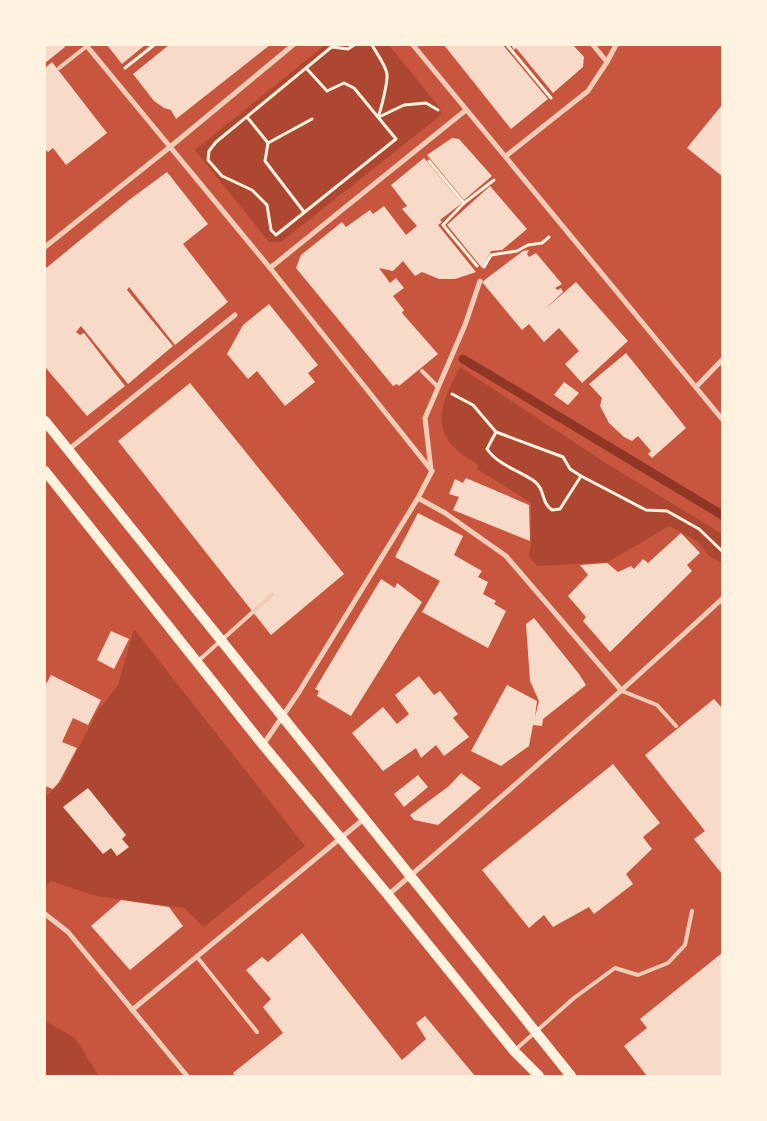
<svg xmlns="http://www.w3.org/2000/svg" width="767" height="1121" viewBox="0 0 767 1121" font-family="'Fira Sans Condensed',sans-serif">
  <style>
    .green { fill: #ae4732 }
    .lines { fill: none; stroke-linecap: round; stroke-linejoin: round }
    .stream { stroke: #8f3625; stroke-width: 9 }
    .building { fill: #f7dbc8 }
    .path { stroke: #fff3e0; stroke-width: 3 }
    .service { stroke: #f1ccb7; stroke-width: 4 }
    .minor { stroke: #f1ccb7; stroke-width: 5 }
    .secondary { stroke: #fff3e0; stroke-width: 10 }
  </style>
  <rect width="100%" height="100%" fill="#c8553d"/>
  <g class="green">
    <path d="M 325,45 L 389,45 L 440,108 L 441,115 L 281,242 L 269,242 L 195,150 Z"/>
    <path d="M 460,367 L 601,460 L 722,534 L 722,563 L 709,556 L 697,541 L 669,526 L 608,562 L 537,566 L 529,557 L 531,544 L 531,503 L 477,469 L 478,465 C 471,460 462,455 456,449 C 428,423 447,394 460,367 Z"/>
    <path d="M 134,629 L 305,846 L 204,927 L 184,908 L 96,896 L 51,881 L 45,889 L 45,797 L 61,782 L 97,712 L 118,685 Z"/>
    <path d="M 45,1021 L 75,1038 L 99,1076 L 45,1076 Z"/>
  </g>
  <g class="lines">
    <path class="stream" d="M 463,359 L 722,515"/>
  </g>
  <g class="building">
    <path d="M 45,45 L 64,45 L 65,47 L 45,63 Z"/>
    <path d="M 107,45 L 145,45 L 122,64 Z"/>
    <path d="M 169,45 L 270,45 L 176,119 L 171,110 L 164,108 L 154,101 L 133,74 Z"/>
    <path d="M 444,45 L 503,45 L 548,99 L 511,129 Z"/>
    <path d="M 511,45 L 573,45 L 584,57 L 583,67 L 553,93 L 516,48 L 514,50 Z"/>
    <path d="M 52,62 L 107,133 L 66,165 L 53,148 L 48,152 L 45,149 L 45,68 Z"/>
    <path d="M 722,105 L 722,176 L 687,148 Z"/>
    <path d="M 452,138 L 459,139 L 492,176 L 464,200 L 427,155 Z"/>
    <path d="M 424,158 L 462,203 L 440,220 L 442,222 L 438,225 L 476,272 L 455,279 L 439,279 L 422,272 L 415,276 L 403,261 L 393,271 L 379,268 L 390,283 L 396,278 L 404,288 L 393,296 L 404,310 L 402,313 L 438,354 L 399,386 L 397,384 L 393,386 L 296,268 L 301,255 L 342,222 L 346,227 L 370,210 L 373,214 L 384,206 L 406,235 L 417,226 L 402,209 L 407,206 L 391,185 Z"/>
    <path d="M 167,172 L 208,224 L 183,244 L 228,302 L 175,345 L 129,287 L 127,290 L 173,346 L 128,384 L 81,326 L 76,332 L 80,335 L 84,333 L 125,386 L 87,416 L 45,367 L 45,269 L 129,200 Z"/>
    <path d="M 490,186 L 527,229 L 502,250 L 491,251 L 482,268 L 447,225 Z"/>
    <path d="M 529,250 L 527,254 L 529,257 L 536,253 L 562,284 L 555,288 L 558,290 L 561,288 L 563,292 L 544,310 L 576,282 L 628,341 L 582,383 L 565,364 L 579,351 L 559,328 L 544,342 L 529,324 L 522,330 L 482,282 L 523,251 Z"/>
    <path d="M 269,304 L 318,365 L 308,373 L 315,382 L 285,406 L 257,371 L 248,379 L 227,354 L 243,325 Z"/>
    <path d="M 626,353 L 686,428 L 652,458 L 648,454 L 651,451 L 638,436 L 632,441 L 624,437 L 609,423 L 600,406 L 602,398 L 589,384 Z"/>
    <path d="M 564,382 L 579,393 L 568,405 L 554,395 Z"/>
    <path d="M 190,383 L 344,574 L 271,635 L 118,441 Z"/>
    <path d="M 466,478 L 529,505 L 530,541 L 453,510 L 459,497 L 449,494 L 455,479 L 463,483 Z"/>
    <path d="M 418,513 L 463,536 L 454,555 L 482,571 L 478,577 L 488,582 L 483,594 L 496,601 L 494,604 L 506,611 L 488,648 L 422,612 L 440,581 L 395,557 Z"/>
    <path d="M 681,533 L 700,553 L 687,565 L 692,571 L 610,652 L 583,621 L 586,617 L 568,596 L 588,575 L 580,565 L 607,563 L 618,572 L 631,566 L 634,569 L 643,559 L 648,563 Z"/>
    <path d="M 381,579 L 395,588 L 397,583 L 422,602 L 351,716 L 317,696 L 319,691 L 315,689 Z"/>
    <path d="M 534,618 L 579,674 L 586,685 L 543,719 L 542,726 L 533,725 L 529,746 L 501,766 L 471,751 L 507,685 L 537,701 L 535,717 L 539,701 L 530,681 L 526,624 Z"/>
    <path d="M 111,631 L 129,639 L 114,669 L 97,660 Z"/>
    <path d="M 51,675 L 101,700 L 88,725 L 73,718 L 62,742 L 77,748 L 59,782 L 53,789 L 45,786 L 45,686 Z"/>
    <path d="M 419,676 L 434,695 L 440,691 L 458,714 L 453,718 L 469,737 L 444,756 L 436,745 L 421,758 L 416,748 L 383,771 L 352,733 L 383,707 L 397,724 L 409,714 L 395,695 Z"/>
    <path d="M 714,699 L 722,708 L 722,874 L 694,839 L 705,831 L 645,755 Z"/>
    <path d="M 613,764 L 660,823 L 643,837 L 652,849 L 626,874 L 633,884 L 594,914 L 589,907 L 553,927 L 544,915 L 529,928 L 482,870 Z"/>
    <path d="M 461,773 L 481,788 L 438,825 L 414,820 L 410,815 L 449,786 Z"/>
    <path d="M 418,775 L 428,787 L 404,807 L 394,794 Z"/>
    <path d="M 88,788 L 126,835 L 122,839 L 129,847 L 117,856 L 111,848 L 103,854 L 63,807 Z"/>
    <path d="M 121,900 L 169,907 L 183,926 L 130,970 L 91,926 Z"/>
    <path d="M 302,933 L 402,1060 L 426,1039 L 416,1023 L 425,1016 L 475,1076 L 235,1076 L 233,1073 L 283,1033 L 263,1007 L 271,999 L 246,970 L 262,957 L 268,962 Z"/>
    <path d="M 722,953 L 722,1076 L 647,1076 L 624,1046 L 647,1028 L 640,1019 Z"/>
  </g>
  <g class="lines">
    <g class="path">
      <path d="M 372,45 C 377,54 385,64 387,74 C 388,81 381,110 378,117"/>
      <path d="M 507,45 L 551,98"/>
      <path d="M 332,47 L 348,49 L 354,45"/>
      <path d="M 125,68 L 154,45"/>
      <path d="M 307,69 L 327,91 L 344,83 L 354,88 L 396,139 L 276,235 L 271,230 L 267,205 L 252,190 L 222,176 L 208,160 L 209,151 L 216,142 L 334,45"/>
      <path d="M 247,117 L 268,143 L 265,161 L 304,212"/>
      <path d="M 379,117 L 404,105 L 426,103 L 438,110"/>
      <path d="M 268,143 L 312,119"/>
      <path d="M 429,161 L 464,203 L 443,225 L 477,266"/>
      <path d="M 464,203 L 494,180"/>
      <path d="M 484,267 L 491,255 L 517,251 L 528,245 L 542,243 L 549,237"/>
      <path d="M 452,394 L 473,405 L 496,432 L 563,457 L 570,469 L 581,476 L 646,510 L 667,511 L 699,529 L 722,551"/>
      <path d="M 496,432 L 487,449 C 498,465 518,470 534,481 C 546,490 540,501 552,510 L 560,509 L 581,476"/>
    </g>
    <g class="service">
      <path d="M 59,68 L 87,46"/>
      <path d="M 422,371 L 438,387"/>
      <path d="M 197,662 L 272,595"/>
      <path d="M 622,691 L 657,705 L 676,726"/>
      <path d="M 197,957 L 257,1032"/>
      <path d="M 515,1050 L 574,998 L 615,968 L 638,975 L 668,963 L 685,945 L 692,911"/>
    </g>
    <g class="minor">
      <path d="M 86,45 L 270,268 L 432,471"/>
      <path d="M 413,45 L 722,419"/>
      <path d="M 607,62 L 616,45"/>
      <path d="M 506,156 L 588,91 L 607,62 L 593,45"/>
      <path d="M 45,247 L 170,147 L 293,45"/>
      <path d="M 270,268 L 466,110"/>
      <path d="M 696,387 L 722,360"/>
      <path d="M 68,450 L 235,315"/>
      <path d="M 431,470 L 425,418 L 465,325 L 480,281"/>
      <path d="M 418,498 L 445,513 L 506,556 L 622,691"/>
      <path d="M 263,745 L 299,692 L 418,498 L 432,471"/>
      <path d="M 388,895 C 501,798 612,700 722,599"/>
      <path d="M 45,914 L 68,932 L 187,1076"/>
      <path d="M 132,1010 L 365,818"/>
    </g>
    <g class="secondary">
      <path d="M 45,421 L 571,1076"/>
      <path d="M 45,471 L 263,745 L 388,895 L 514,1051 L 539,1076"/>
    </g>
  </g>
  <rect width="767" height="1121" fill="none" stroke="#fff3e0" stroke-width="92"/>
</svg>
